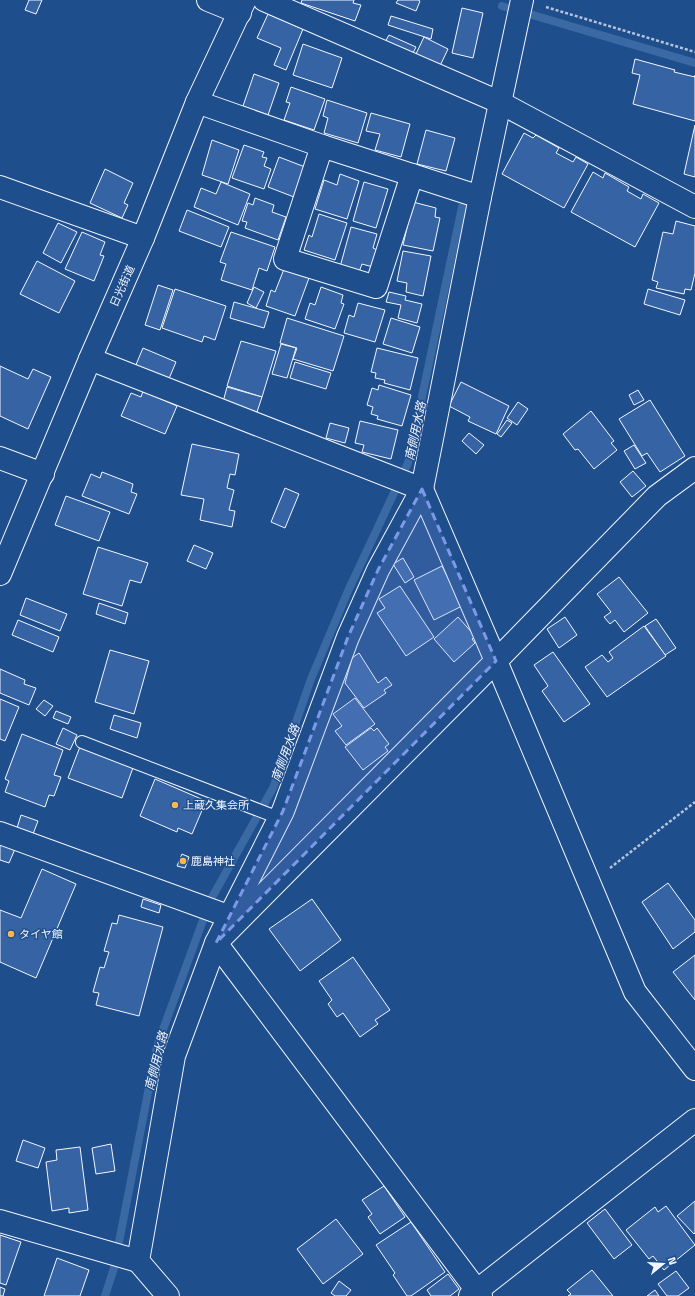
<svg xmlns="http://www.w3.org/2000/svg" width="695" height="1296" viewBox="0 0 695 1296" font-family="'Titillium Web','Noto Sans JP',sans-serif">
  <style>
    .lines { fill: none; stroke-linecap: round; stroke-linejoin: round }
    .stream { stroke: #3b69a3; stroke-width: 8 }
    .building { fill: #3563a3; stroke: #f2f6ff }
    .lane-casing { stroke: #f2f6ff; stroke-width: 14 }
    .street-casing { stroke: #f2f6ff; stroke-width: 24 }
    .highway-casing { stroke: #f2f6ff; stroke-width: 24 }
    .path { stroke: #b3c4dc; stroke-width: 2.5; stroke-dasharray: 3 2; stroke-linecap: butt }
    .lane { stroke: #1f4e8c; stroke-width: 12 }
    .street { stroke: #1f4e8c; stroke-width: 22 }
    .highway { stroke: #1f4e8c; stroke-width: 22 }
    .marked { fill: #7d9aea; fill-opacity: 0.2; stroke: #7d9aea; stroke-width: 3; stroke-dasharray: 8 5; stroke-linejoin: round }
    .poi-dot { fill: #ffb74d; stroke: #1f4e8c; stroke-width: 1.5 }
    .labels { text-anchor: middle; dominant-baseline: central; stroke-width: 3; stroke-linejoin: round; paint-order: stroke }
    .street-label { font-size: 11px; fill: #f2f6ff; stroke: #1f4e8c }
    .poi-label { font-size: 11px; fill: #f2f6ff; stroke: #1f4e8c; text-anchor: start }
    .water-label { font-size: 12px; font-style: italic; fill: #f2f6ff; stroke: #1f4e8c }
  </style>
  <rect width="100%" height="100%" fill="#1f4e8c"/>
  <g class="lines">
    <g class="stream">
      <path d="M 502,6 L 695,63"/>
      <path d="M 105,1296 L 114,1268 L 157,1046 L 210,901 L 273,788 L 311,679 L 348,591 L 408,463 L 462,207"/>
    </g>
  </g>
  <g class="building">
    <path d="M 29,0 L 42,0 L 36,14 L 25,10 Z"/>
    <path d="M 302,0 L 354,0 L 353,3 L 361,5 L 355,21 L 301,3 Z"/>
    <path d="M 398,0 L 418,0 L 420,1 L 416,11 L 396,3 Z"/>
    <path d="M 462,8 L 483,13 L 473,58 L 452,53 Z"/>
    <path d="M 268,14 L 303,29 L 286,70 L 274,65 L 281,48 L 257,38 Z"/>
    <path d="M 391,16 L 433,29 L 431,39 L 388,25 Z"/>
    <path d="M 389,35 L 416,47 L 412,55 L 385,42 Z"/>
    <path d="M 424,37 L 448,49 L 439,68 L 415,56 Z"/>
    <path d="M 303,44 L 342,58 L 332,88 L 293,75 Z"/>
    <path d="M 635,59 L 675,70 L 674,72 L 695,77 L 695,75 L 695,121 L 633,104 L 640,75 L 632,73 Z"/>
    <path d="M 254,74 L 279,83 L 268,115 L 243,106 Z"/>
    <path d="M 291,87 L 325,99 L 314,130 L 284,120 L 290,103 L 286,102 Z"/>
    <path d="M 327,100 L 367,113 L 358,143 L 324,133 L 328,118 L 323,116 Z"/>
    <path d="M 371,113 L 410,124 L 401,157 L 375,150 L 380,134 L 366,131 Z"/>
    <path d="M 695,125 L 695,177 L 684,174 Z"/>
    <path d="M 426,130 L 455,138 L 446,171 L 417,164 Z"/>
    <path d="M 524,133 L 533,138 L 536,135 L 559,148 L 556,153 L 573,162 L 576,157 L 588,164 L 564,208 L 502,174 Z"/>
    <path d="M 212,140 L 239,150 L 228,184 L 202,175 Z"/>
    <path d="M 244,145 L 264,152 L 262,157 L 267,158 L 264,166 L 271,169 L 264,189 L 232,178 Z"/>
    <path d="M 279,157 L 305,167 L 294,197 L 268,187 Z"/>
    <path d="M 105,169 L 133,183 L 124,203 L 128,205 L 122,218 L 90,203 Z"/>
    <path d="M 593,172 L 603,178 L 605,173 L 629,187 L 627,191 L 641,199 L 643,194 L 659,203 L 635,247 L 571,212 Z"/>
    <path d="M 340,174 L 359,181 L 347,219 L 315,209 L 324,180 L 337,185 Z"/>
    <path d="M 221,182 L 250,194 L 238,225 L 194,207 L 201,188 L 216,194 Z"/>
    <path d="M 364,182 L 388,189 L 376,228 L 353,221 Z"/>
    <path d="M 255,198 L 274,205 L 272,212 L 286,217 L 278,240 L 245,228 L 247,222 L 242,221 L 248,203 L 253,205 Z"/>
    <path d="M 413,202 L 436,208 L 435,217 L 440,218 L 433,251 L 403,245 Z"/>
    <path d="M 187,210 L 229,227 L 221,247 L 179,231 Z"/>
    <path d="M 319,214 L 347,223 L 335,260 L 304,250 L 309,235 L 312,237 Z"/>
    <path d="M 676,221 L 695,226 L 695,273 L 691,290 L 685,289 L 684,294 L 656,288 L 658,282 L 652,280 L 663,232 L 673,234 Z"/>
    <path d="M 58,223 L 77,232 L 61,263 L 43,253 Z"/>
    <path d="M 351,227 L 377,234 L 373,248 L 377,250 L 373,267 L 362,264 L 359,272 L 340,267 Z"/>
    <path d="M 82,232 L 105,242 L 100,255 L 104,256 L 94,281 L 65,269 Z"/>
    <path d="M 231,232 L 275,247 L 267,271 L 259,268 L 252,290 L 221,280 L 226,264 L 220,262 Z"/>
    <path d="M 403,251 L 431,256 L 423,296 L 406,292 L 407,283 L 397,281 Z"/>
    <path d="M 37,261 L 75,281 L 59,313 L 20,294 Z"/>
    <path d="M 284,269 L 309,278 L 295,316 L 266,306 L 271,290 L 275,292 Z"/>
    <path d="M 158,285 L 173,290 L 160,330 L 145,325 Z"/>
    <path d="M 254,287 L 264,292 L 256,308 L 247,303 Z"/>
    <path d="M 321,287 L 343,295 L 341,303 L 344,304 L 335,329 L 305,319 L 310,303 L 315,305 Z"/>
    <path d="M 175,289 L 226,306 L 215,340 L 204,336 L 202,342 L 162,328 Z"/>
    <path d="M 648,289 L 685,300 L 680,315 L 644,304 Z"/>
    <path d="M 389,292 L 406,296 L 405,300 L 422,304 L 417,323 L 398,318 L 401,305 L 386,302 Z"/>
    <path d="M 234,302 L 269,312 L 264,328 L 230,318 Z"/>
    <path d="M 358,303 L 385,310 L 375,342 L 344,333 L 349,315 L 354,317 Z"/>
    <path d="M 287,318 L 344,336 L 333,371 L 293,359 L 297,348 L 280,343 Z"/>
    <path d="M 391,318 L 420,327 L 412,353 L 383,344 Z"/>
    <path d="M 241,341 L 276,351 L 262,397 L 227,386 Z"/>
    <path d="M 281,344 L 296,348 L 287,378 L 272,374 Z"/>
    <path d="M 143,348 L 176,362 L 168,381 L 135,367 Z"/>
    <path d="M 377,348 L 418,358 L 410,390 L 384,383 L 385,380 L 375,378 L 376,373 L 371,372 Z"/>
    <path d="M 295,362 L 331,373 L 326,389 L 290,378 Z"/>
    <path d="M 0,366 L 28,379 L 33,369 L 51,377 L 28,429 L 0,416 Z"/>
    <path d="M 461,382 L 509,406 L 496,434 L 468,421 L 470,417 L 449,406 Z"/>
    <path d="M 379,385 L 411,395 L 402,426 L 377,419 L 378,416 L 371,414 L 373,407 L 367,405 L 372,388 L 378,390 Z"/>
    <path d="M 227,387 L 262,397 L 257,412 L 223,402 Z"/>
    <path d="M 638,390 L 644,400 L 634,405 L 629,395 Z"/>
    <path d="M 143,391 L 177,406 L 165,434 L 121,416 L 131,393 L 141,397 Z"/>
    <path d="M 650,400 L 685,456 L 660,472 L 647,453 L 642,456 L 619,419 Z"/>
    <path d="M 518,402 L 528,409 L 517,425 L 507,418 Z"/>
    <path d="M 591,411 L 614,441 L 611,443 L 617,450 L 594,469 L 578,449 L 575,450 L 563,434 Z"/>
    <path d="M 507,420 L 512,423 L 501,437 L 497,434 Z"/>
    <path d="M 360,421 L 398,430 L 391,459 L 362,452 L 364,445 L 355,443 Z"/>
    <path d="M 330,423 L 349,428 L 345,443 L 326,438 Z"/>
    <path d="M 469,433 L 484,445 L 476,454 L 462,441 Z"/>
    <path d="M 192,444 L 239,454 L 235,475 L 230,474 L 227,488 L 234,490 L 229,510 L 235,511 L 232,527 L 200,520 L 204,499 L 181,495 Z"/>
    <path d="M 634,445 L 646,463 L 635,469 L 624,451 Z"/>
    <path d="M 633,471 L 646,486 L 632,497 L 620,482 Z"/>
    <path d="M 102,472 L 133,484 L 131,492 L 137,494 L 129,514 L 82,496 L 91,474 L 100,478 Z"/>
    <path d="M 285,488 L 299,494 L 285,528 L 271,522 Z"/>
    <path d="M 66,496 L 110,512 L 99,541 L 55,525 Z"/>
    <path d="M 194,545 L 213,553 L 206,569 L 187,561 Z"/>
    <path d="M 98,547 L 148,563 L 141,583 L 130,580 L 122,606 L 83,594 Z"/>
    <path d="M 403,558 L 414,577 L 405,583 L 393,564 Z"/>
    <path d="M 442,566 L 462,606 L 434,620 L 414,580 Z"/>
    <path d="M 619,577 L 648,613 L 624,632 L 615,620 L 610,624 L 604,617 L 611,612 L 597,594 Z"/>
    <path d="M 400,586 L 434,637 L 406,656 L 377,613 L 385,608 L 379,599 Z"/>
    <path d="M 26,598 L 67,614 L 60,631 L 20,615 Z"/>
    <path d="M 99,603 L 128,613 L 125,624 L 96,614 Z"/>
    <path d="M 458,617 L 475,636 L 472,639 L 475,643 L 454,662 L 434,639 Z"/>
    <path d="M 565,617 L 577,635 L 559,648 L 547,629 Z"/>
    <path d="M 656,619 L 676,648 L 665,655 L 645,626 Z"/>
    <path d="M 18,620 L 59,637 L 53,652 L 12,635 Z"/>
    <path d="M 644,626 L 666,656 L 607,697 L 585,667 L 602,655 L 608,662 L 613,658 L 609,652 Z"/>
    <path d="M 110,650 L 149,661 L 134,714 L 95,702 Z"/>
    <path d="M 553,652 L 590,704 L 564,722 L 542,691 L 548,686 L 534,665 Z"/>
    <path d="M 359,653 L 378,683 L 386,677 L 392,685 L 384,690 L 386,693 L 364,708 L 345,683 L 352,658 Z"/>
    <path d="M 0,669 L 25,680 L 24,684 L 36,688 L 29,705 L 0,693 Z"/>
    <path d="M 355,698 L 375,724 L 346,745 L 335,731 L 342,726 L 333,714 Z"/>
    <path d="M 0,699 L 19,707 L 5,741 L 0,739 Z"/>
    <path d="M 44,700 L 53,706 L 45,716 L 36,709 Z"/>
    <path d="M 56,711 L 71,717 L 68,724 L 53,718 Z"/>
    <path d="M 114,715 L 141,723 L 137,738 L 110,729 Z"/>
    <path d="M 63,728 L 77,735 L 70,750 L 56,744 Z"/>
    <path d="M 371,728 L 374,731 L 377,728 L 389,744 L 385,747 L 388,751 L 363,770 L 345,747 Z"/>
    <path d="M 22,734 L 63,750 L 54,775 L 61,777 L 54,796 L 49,795 L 45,807 L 5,792 L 9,781 L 5,779 Z"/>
    <path d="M 81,744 L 134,765 L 122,798 L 68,778 Z"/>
    <path d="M 155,779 L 206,801 L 192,834 L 178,828 L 177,832 L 140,816 Z"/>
    <path d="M 21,815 L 38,821 L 33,834 L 17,828 Z"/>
    <path d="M 0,843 L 15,849 L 9,863 L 0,860 Z"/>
    <path d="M 182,854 L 189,857 L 185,868 L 177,866 Z"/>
    <path d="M 42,869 L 76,884 L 36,978 L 0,962 L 0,910 L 21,918 Z"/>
    <path d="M 668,883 L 695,920 L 695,932 L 673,949 L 642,902 Z"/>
    <path d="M 143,899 L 161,905 L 159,913 L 141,907 Z"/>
    <path d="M 312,899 L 341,940 L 300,971 L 269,929 Z"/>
    <path d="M 119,915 L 163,927 L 139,1016 L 96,1005 L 99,993 L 93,992 L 100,967 L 104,968 L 109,952 L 104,951 L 112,923 L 117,924 Z"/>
    <path d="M 695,955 L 695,1000 L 673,972 Z"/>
    <path d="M 353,957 L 390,1010 L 375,1020 L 378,1024 L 360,1037 L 343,1013 L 337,1017 L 328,1004 L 332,1000 L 319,981 Z"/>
    <path d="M 23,1140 L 45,1148 L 38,1168 L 16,1161 Z"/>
    <path d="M 111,1144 L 115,1171 L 96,1174 L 92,1148 Z"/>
    <path d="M 80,1147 L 88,1210 L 69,1213 L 69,1208 L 52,1211 L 46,1162 L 57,1160 L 56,1150 Z"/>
    <path d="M 384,1186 L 405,1217 L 380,1234 L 368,1217 L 372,1214 L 362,1200 Z"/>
    <path d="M 695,1201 L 695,1233 L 694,1234 L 677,1216 Z"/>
    <path d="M 666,1206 L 695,1245 L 664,1270 L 653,1256 L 649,1259 L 626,1230 L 655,1207 L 658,1212 Z"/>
    <path d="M 605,1209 L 632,1245 L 614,1259 L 587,1223 Z"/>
    <path d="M 336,1219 L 363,1254 L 323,1284 L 297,1249 Z"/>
    <path d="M 411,1222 L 445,1272 L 411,1296 L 407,1296 L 393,1275 L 395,1273 L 376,1245 Z"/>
    <path d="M 0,1235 L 21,1242 L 6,1285 L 0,1283 Z"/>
    <path d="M 57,1258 L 89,1270 L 80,1296 L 44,1296 Z"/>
    <path d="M 592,1270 L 613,1296 L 568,1296 L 571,1294 L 567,1290 Z"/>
    <path d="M 676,1271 L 689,1288 L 678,1296 L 667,1296 L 658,1284 Z"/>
    <path d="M 448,1274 L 459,1289 L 450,1296 L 431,1296 L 427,1290 Z"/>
    <path d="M 339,1281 L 351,1290 L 346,1296 L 335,1296 L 331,1293 Z"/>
    <path d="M 0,1287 L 5,1289 L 3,1296 L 0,1296 Z"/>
    <path d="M 655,1290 L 659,1296 L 647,1296 Z"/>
  </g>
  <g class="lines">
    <defs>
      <path id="lane" d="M 82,742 L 279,818"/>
      <g id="street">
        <path d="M 208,0 L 240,13"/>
        <path d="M 264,0 L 499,102 L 695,207"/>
        <path d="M 197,102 L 322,146 L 480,197"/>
        <path d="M 322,146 L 285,259 L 376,287 L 412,175"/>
        <path d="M 0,187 L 143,238"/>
        <path d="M 90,359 L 422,489 L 496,661 L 216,943 L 174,1056 L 138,1261 L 168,1296"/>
        <path d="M 0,458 L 43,474"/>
        <path d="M 695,468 L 657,496 L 496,661 L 635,992 L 695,1069"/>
        <path d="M 0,833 L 228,916"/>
        <path d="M 0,1221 L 138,1261"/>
        <path d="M 470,1296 L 695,1120"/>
        <path d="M 481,1296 L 216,943 L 283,811 L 348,637 L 378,570 L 422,489 L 480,197 L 522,0"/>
      </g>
      <path id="highway" d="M 0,574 L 90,359 L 143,238 L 197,102 L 245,0"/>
    </defs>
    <use href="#lane" class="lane-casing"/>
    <use href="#street" class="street-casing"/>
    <use href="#highway" class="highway-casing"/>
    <g class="path">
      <path d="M 546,7 L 695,52"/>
      <path d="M 610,868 L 695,802"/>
    </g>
    <use href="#lane" class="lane"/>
    <use href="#street" class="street"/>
    <use href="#highway" class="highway"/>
  </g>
  <path class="marked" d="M 422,489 L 496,661 L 216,943 L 283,811 L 348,637 L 378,570 Z"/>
  <g class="poi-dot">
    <circle cx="175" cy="805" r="4"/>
    <circle cx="183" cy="861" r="4"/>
    <circle cx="11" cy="934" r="4"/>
  </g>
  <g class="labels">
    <g class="street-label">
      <text transform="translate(122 286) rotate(-66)">日光街道</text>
    </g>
    <g class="poi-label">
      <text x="183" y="805">上蔵久集会所</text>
      <text x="191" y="861">鹿島神社</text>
      <text x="19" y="934">タイヤ館</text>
    </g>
    <g class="water-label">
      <text transform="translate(415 431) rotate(-78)">南側用水路</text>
      <text transform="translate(285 753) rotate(-70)">南側用水路</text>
      <text transform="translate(156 1061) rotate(-76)">南側用水路</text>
    </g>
  </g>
  <g transform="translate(663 1264) rotate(72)" stroke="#1f4e8c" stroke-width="3" paint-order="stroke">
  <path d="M0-3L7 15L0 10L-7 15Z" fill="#f2f6ff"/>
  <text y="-6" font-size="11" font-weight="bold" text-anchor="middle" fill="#f2f6ff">N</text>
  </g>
</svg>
